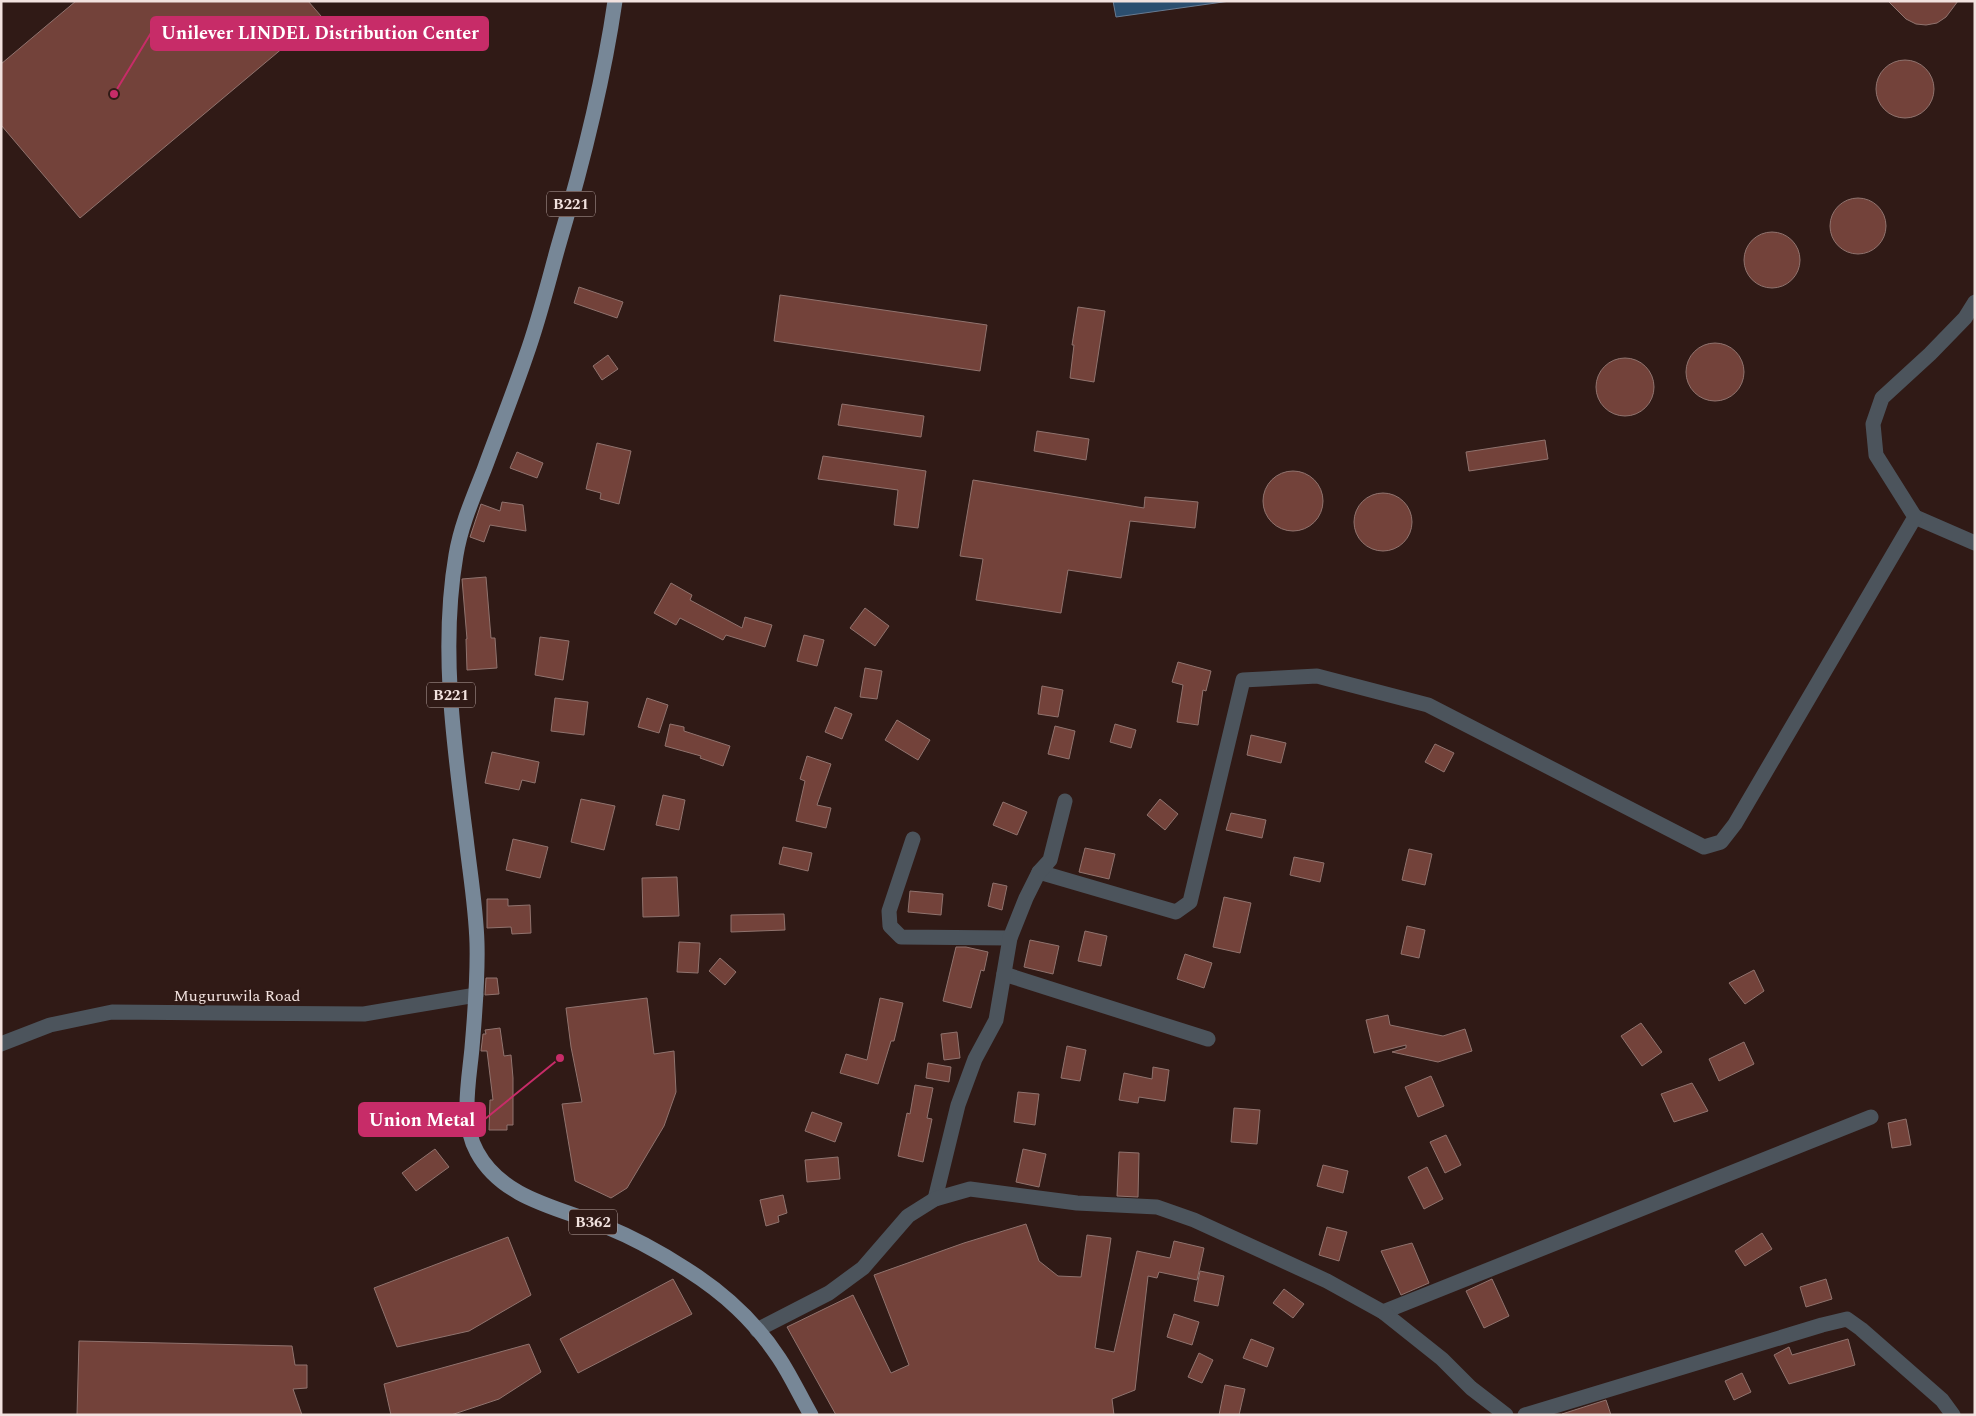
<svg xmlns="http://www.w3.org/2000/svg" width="1976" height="1416" viewBox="0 0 1976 1416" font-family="Spectral,serif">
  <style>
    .water { fill: #2b4e6f; stroke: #677a91 }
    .building { fill: #73423a; stroke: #90736e }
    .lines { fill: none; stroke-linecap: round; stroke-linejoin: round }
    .minor { stroke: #4c545c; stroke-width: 15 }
    .major { stroke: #778797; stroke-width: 15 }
    .labels { text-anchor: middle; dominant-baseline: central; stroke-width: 4; stroke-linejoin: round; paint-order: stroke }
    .shield { fill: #301a16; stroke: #b8a6a3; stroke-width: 1 }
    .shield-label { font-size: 15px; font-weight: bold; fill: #f2e2df }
    .street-label { font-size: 16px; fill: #f2e2df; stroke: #301a16 }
    .leader { fill: none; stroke: #c72c68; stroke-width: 2 }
    .callout-dot { fill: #c72c68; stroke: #301a16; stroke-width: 2 }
    .callout { fill: #c72c68; stroke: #c72c68; stroke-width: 2 }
    .callout-label { font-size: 18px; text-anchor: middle; font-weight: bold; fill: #fff }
  </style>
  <rect width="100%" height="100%" fill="#301a16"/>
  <path class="water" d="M 1113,1 L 1230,1 L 1116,17 Z"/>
  <g class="building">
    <path d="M 76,1 L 308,1 L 321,16 L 80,218 L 1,125 L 1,64 Z"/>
    <path d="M 1888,1 L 1958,1 L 1946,17 L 1937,23 L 1926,25 L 1916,24 L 1906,19 Z"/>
    <circle cx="1905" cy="89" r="29"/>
    <circle cx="1858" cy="226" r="28"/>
    <circle cx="1772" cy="260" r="28"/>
    <path d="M 579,287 L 623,302 L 617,318 L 574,303 Z"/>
    <path d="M 780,295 L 987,325 L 980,371 L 774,341 Z"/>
    <path d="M 1078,307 L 1105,311 L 1094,382 L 1070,378 L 1074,345 L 1072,345 Z"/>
    <circle cx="1715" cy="372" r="29"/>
    <path d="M 608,355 L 618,369 L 602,380 L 593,366 Z"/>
    <circle cx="1625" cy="387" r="29"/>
    <path d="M 842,404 L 924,416 L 921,437 L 838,425 Z"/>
    <path d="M 1037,431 L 1089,439 L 1086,460 L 1034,451 Z"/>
    <path d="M 1545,440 L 1548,459 L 1469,471 L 1466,452 Z"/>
    <path d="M 597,443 L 631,451 L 619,504 L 600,499 L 601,493 L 586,489 Z"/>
    <path d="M 517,452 L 543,463 L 537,478 L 510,468 Z"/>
    <path d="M 823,456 L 926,471 L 918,528 L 894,525 L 898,490 L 818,479 Z"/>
    <circle cx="1293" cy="501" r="30"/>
    <path d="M 973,480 L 1144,508 L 1145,497 L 1198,502 L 1195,528 L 1130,521 L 1121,578 L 1068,570 L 1061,613 L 976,600 L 983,559 L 960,556 Z"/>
    <circle cx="1383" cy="522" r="29"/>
    <path d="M 502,502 L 523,505 L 526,531 L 490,525 L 484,542 L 470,537 L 481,504 L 500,511 Z"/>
    <path d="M 486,577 L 491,638 L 495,638 L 497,668 L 467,670 L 466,639 L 467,639 L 462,579 Z"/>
    <path d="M 671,583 L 692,595 L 690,600 L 742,628 L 745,617 L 772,625 L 765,647 L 726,635 L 723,640 L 680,618 L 676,625 L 654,613 Z"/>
    <path d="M 865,608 L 889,626 L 875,646 L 850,628 Z"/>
    <path d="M 804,635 L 824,640 L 817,666 L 797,661 Z"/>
    <path d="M 540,637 L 569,641 L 563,680 L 535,675 Z"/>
    <path d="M 1178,662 L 1211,671 L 1206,691 L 1203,690 L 1198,725 L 1177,722 L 1183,685 L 1172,682 Z"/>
    <path d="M 865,668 L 882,671 L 877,699 L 860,697 Z"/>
    <path d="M 1042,686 L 1063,690 L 1058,717 L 1038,714 Z"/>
    <path d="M 555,698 L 588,702 L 584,735 L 551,731 Z"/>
    <path d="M 647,698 L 668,705 L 659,733 L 638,727 Z"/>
    <path d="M 835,707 L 852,714 L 842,739 L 825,732 Z"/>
    <path d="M 897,720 L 930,740 L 918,760 L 885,740 Z"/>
    <path d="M 670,724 L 684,727 L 684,731 L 730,746 L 723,766 L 700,758 L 701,756 L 665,746 Z"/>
    <path d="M 1115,724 L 1136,730 L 1131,748 L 1110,742 Z"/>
    <path d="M 1055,726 L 1075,731 L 1069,759 L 1048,754 Z"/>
    <path d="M 1251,735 L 1286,743 L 1281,763 L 1247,755 Z"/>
    <path d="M 1435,744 L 1454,753 L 1444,772 L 1425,762 Z"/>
    <path d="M 492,752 L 539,762 L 535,783 L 522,780 L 519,790 L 485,783 Z"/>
    <path d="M 807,756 L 831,764 L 817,805 L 831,808 L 826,828 L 796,821 L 805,781 L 800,779 Z"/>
    <path d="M 663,795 L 685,800 L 679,830 L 656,825 Z"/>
    <path d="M 581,799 L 615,806 L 604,850 L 571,842 Z"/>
    <path d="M 1160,799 L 1178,814 L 1165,830 L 1147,815 Z"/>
    <path d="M 1003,802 L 1027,812 L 1017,835 L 993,825 Z"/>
    <path d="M 1231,813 L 1266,820 L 1262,838 L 1226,830 Z"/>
    <path d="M 513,839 L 548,847 L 540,878 L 506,870 Z"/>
    <path d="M 783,847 L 812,853 L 808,871 L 779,864 Z"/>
    <path d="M 1085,848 L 1115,854 L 1109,879 L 1079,872 Z"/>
    <path d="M 1409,849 L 1432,854 L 1425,885 L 1402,880 Z"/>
    <path d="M 1294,857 L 1324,863 L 1320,882 L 1290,875 Z"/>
    <path d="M 677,877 L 679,916 L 643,917 L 642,878 Z"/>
    <path d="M 993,883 L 1007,886 L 1002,910 L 988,906 Z"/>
    <path d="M 910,891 L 943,894 L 941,915 L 908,912 Z"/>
    <path d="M 1224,897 L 1251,903 L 1240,953 L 1213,947 Z"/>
    <path d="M 487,899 L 508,899 L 508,906 L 530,905 L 531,933 L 512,934 L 511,927 L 487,928 Z"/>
    <path d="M 784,914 L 785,930 L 731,932 L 731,915 Z"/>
    <path d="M 1407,926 L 1425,930 L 1419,958 L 1401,954 Z"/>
    <path d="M 1085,931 L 1107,936 L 1101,966 L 1078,961 Z"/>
    <path d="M 1030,940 L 1059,946 L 1053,974 L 1024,967 Z"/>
    <path d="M 679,942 L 700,943 L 698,973 L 677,972 Z"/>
    <path d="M 956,947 L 966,947 L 988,952 L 984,971 L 981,970 L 971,1008 L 943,1001 Z"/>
    <path d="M 1185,954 L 1212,963 L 1204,988 L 1177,979 Z"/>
    <path d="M 720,958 L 736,972 L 725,985 L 709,971 Z"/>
    <path d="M 1754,970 L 1764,991 L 1745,1004 L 1729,983 Z"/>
    <path d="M 486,978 L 497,978 L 499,994 L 485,995 Z"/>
    <path d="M 647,998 L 654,1054 L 674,1051 L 676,1092 L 664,1126 L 627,1188 L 611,1198 L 575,1181 L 562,1104 L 582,1102 L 571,1047 L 566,1008 Z"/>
    <path d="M 880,998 L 903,1003 L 894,1041 L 891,1041 L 878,1084 L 840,1073 L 846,1054 L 867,1060 Z"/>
    <path d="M 1388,1015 L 1390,1025 L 1443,1036 L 1465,1029 L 1472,1051 L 1438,1062 L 1392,1052 L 1406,1048 L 1406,1045 L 1374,1053 L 1366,1020 Z"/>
    <path d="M 1641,1023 L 1662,1052 L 1642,1066 L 1621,1036 Z"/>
    <path d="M 500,1028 L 504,1056 L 511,1055 L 513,1078 L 513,1125 L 507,1125 L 507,1130 L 489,1130 L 490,1100 L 493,1100 L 487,1051 L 481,1051 L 483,1034 L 486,1034 L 485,1030 Z"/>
    <path d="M 957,1032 L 960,1058 L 944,1060 L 941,1034 Z"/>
    <path d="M 1744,1042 L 1754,1064 L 1719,1081 L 1709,1059 Z"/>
    <path d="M 1067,1046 L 1086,1050 L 1080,1081 L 1061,1078 Z"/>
    <path d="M 928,1063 L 951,1067 L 949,1082 L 926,1078 Z"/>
    <path d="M 1153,1067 L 1169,1070 L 1165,1101 L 1139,1097 L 1138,1103 L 1119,1100 L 1124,1073 L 1152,1079 Z"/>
    <path d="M 1431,1076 L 1444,1106 L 1418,1117 L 1405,1087 Z"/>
    <path d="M 1692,1083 L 1708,1111 L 1674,1122 L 1661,1094 Z"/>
    <path d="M 915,1085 L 933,1088 L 927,1118 L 932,1119 L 923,1162 L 898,1156 L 907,1113 L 910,1114 Z"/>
    <path d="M 1018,1092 L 1039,1094 L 1035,1125 L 1014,1122 Z"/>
    <path d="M 1234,1108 L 1260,1110 L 1257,1144 L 1231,1142 Z"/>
    <path d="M 812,1112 L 842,1123 L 835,1142 L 805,1131 Z"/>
    <path d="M 1906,1119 L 1911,1145 L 1892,1148 L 1888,1123 Z"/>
    <path d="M 1446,1135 L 1461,1165 L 1445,1173 L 1430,1142 Z"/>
    <path d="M 435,1149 L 449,1167 L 416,1191 L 402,1173 Z"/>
    <path d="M 1023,1149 L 1046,1154 L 1039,1187 L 1016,1182 Z"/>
    <path d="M 1119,1152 L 1139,1153 L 1138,1197 L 1117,1196 Z"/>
    <path d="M 838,1157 L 840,1179 L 807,1182 L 805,1160 Z"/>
    <path d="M 1323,1165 L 1348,1171 L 1343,1193 L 1317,1186 Z"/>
    <path d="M 1427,1167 L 1443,1199 L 1424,1209 L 1408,1177 Z"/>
    <path d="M 783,1195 L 787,1213 L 778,1216 L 779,1222 L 766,1226 L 760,1200 Z"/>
    <path d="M 1026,1224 L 1039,1261 L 1058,1276 L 1081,1277 L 1087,1235 L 1111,1238 L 1095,1348 L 1114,1352 L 1137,1251 L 1170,1258 L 1174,1241 L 1204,1248 L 1197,1280 L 1159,1272 L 1157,1278 L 1148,1276 L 1135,1390 L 1112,1399 L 1114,1415 L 836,1415 L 787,1327 L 853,1295 L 891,1373 L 909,1365 L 874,1275 L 964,1243 Z"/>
    <path d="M 1327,1227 L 1347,1232 L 1339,1261 L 1319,1255 Z"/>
    <path d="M 1762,1233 L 1772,1249 L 1745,1266 L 1735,1251 Z"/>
    <path d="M 508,1237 L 531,1295 L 469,1331 L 397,1347 L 374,1288 Z"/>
    <path d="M 1412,1243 L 1429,1283 L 1401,1295 L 1381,1251 Z"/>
    <path d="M 1200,1271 L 1224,1276 L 1218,1306 L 1194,1301 Z"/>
    <path d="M 673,1279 L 692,1314 L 578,1373 L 560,1339 Z"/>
    <path d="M 1492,1279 L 1509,1316 L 1484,1328 L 1466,1291 Z"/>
    <path d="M 1826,1279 L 1832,1299 L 1806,1307 L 1800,1287 Z"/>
    <path d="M 1284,1289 L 1304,1304 L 1293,1318 L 1273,1303 Z"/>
    <path d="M 1174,1314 L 1199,1322 L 1192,1345 L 1167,1337 Z"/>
    <path d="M 1251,1339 L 1274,1348 L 1267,1367 L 1243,1358 Z"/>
    <path d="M 1848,1339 L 1855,1365 L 1789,1384 L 1774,1355 L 1789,1347 L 1792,1355 Z"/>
    <path d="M 79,1341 L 292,1346 L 295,1365 L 307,1365 L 307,1388 L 293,1389 L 302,1415 L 77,1415 Z"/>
    <path d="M 529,1344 L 541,1372 L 499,1399 L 451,1415 L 391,1415 L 384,1384 Z"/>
    <path d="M 1199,1353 L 1213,1360 L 1202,1383 L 1188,1377 Z"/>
    <path d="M 1742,1373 L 1751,1392 L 1734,1400 L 1725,1381 Z"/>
    <path d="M 1225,1385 L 1245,1389 L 1239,1415 L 1219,1415 Z"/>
    <path d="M 1606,1400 L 1611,1415 L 1562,1415 L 1562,1414 Z"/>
  </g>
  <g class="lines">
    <g class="minor">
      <path d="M 1915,517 L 1975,543"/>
      <path d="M 913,839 L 889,911 L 890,926 L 901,937 L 1010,938"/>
      <path d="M 1039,872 L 1176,912 L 1190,902 L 1243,680 L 1317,676 L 1428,705 L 1704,847 L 1721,842 L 1735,824 L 1915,517 L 1876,455 L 1873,424 L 1882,398 L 1930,354 L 1965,318 L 1975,302"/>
      <path d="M 1004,974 L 1208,1039"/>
      <path d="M 1,1044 L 50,1025 L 112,1012 L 364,1014 L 476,995"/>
      <path d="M 935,1199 L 958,1105 L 975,1059 L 996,1020 L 1010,938 L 1026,898 L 1039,872 L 1050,860 L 1065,801"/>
      <path d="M 1383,1312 L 1871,1117"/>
      <path d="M 757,1330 L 829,1293 L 863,1268 L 908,1216 L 935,1199 L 970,1189 L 1077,1203 L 1157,1207 L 1194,1220 L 1264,1252 L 1327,1281 L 1383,1312 L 1442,1359 L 1471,1388 L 1506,1415"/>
      <path d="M 1525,1415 L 1822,1325 L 1847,1319 L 1861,1329 L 1942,1400 L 1953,1415"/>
    </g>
    <path class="major" d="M 615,1 C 603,84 582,166 558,247 C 548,283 539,320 526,356 C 513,394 498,432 484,470 C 473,498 461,525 456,555 C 440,648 454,745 466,838 C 470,873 476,908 477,943 C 478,978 475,1013 472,1048 C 469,1081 460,1122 477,1152 C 503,1200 561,1208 607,1227 C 634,1238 661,1253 686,1269 C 724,1293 754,1320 779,1358 C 791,1376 800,1396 811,1415"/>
  </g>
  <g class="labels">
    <g class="shield">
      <rect x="547" y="191.5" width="48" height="25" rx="4"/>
      <rect x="427" y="682.5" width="48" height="25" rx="4"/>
      <rect x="569" y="1209.5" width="48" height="25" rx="4"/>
    </g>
    <g class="shield-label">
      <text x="571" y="204">B221</text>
      <text x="451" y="695">B221</text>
      <text x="593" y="1222">B362</text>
    </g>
    <g class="street-label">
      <text x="237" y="996">Muguruwila Road</text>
    </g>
  </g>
  <path class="leader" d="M114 94L151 33M560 1058L485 1119"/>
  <g class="callout-dot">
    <circle cx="114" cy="94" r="5"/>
    <circle cx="560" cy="1058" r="5"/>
  </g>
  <g class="callout">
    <rect x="151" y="17" width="337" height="33" rx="5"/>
    <rect x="359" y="1103" width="126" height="33" rx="5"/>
  </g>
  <g class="callout-label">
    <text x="320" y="39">Unilever LINDEL Distribution Center</text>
    <text x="422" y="1126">Union Metal</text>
  </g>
  <rect width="1976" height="1416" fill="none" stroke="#f2e2df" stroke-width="5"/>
</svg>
